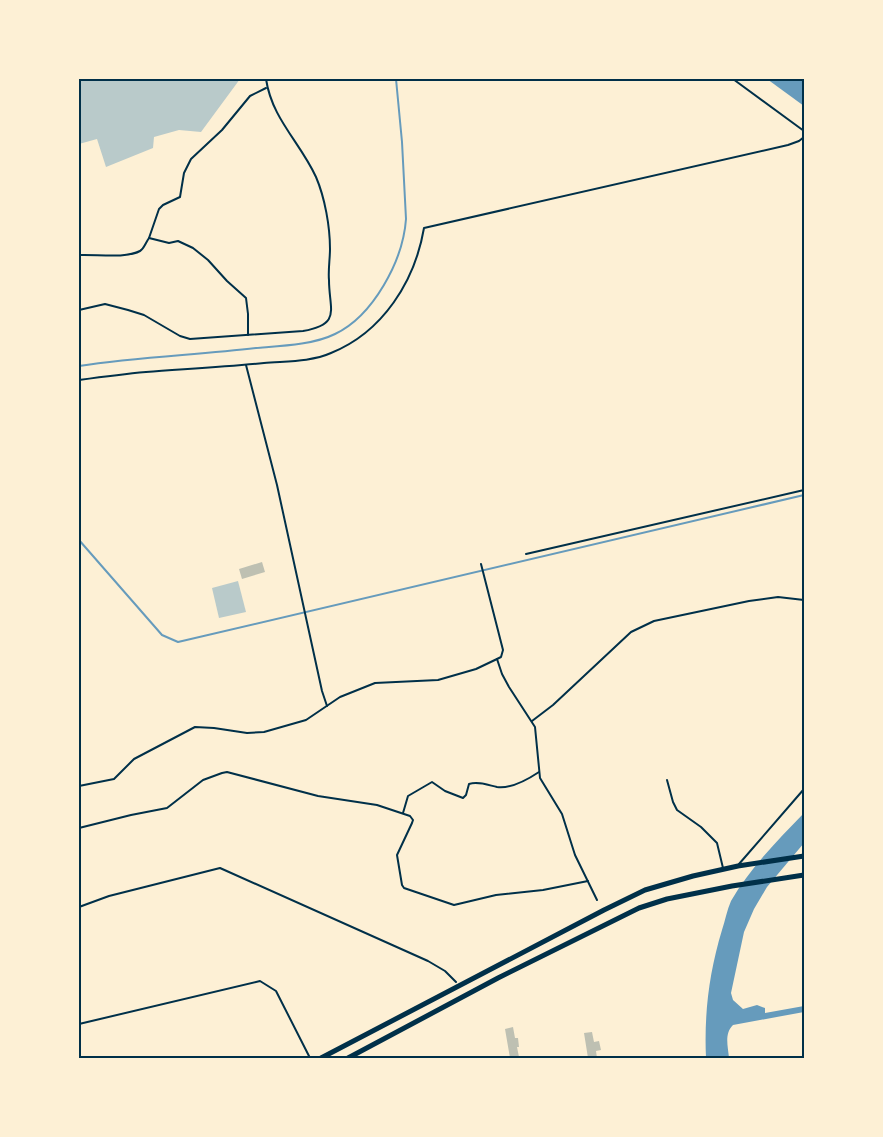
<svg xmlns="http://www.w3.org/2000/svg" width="883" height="1137" viewBox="0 0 883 1137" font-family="'IBM Plex Sans',sans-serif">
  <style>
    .green { fill: #b9caca }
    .water { fill: #669bbc }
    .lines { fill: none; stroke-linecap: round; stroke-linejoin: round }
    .stream { stroke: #669bbc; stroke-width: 2 }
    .building { fill: #bec0b2 }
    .service { stroke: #003049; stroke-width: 2 }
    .secondary { stroke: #003049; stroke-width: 5 }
    .neatline { fill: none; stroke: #003049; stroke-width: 2 }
  </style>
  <rect width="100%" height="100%" fill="#fdf0d5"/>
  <g class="green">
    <path d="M 79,79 L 240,79 L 201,132 L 179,130 L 154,137 L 153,148 L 106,167 L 97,139 L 79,144 Z"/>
    <path d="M 238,581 L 246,612 L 219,618 L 212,588 Z"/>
  </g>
  <g class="water">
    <path d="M 767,79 L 804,79 L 804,106 Z"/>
    <path d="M 804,813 L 804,843 L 767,887 L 754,909 L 744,932 L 731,993 L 733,1000 L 743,1009 L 757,1005 L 765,1008 L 765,1013 L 804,1006 L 804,1012 L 733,1025 C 724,1034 728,1046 729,1058 L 706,1058 C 704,1014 709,973 722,930 C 725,921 727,910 731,901 C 750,868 778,840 804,813 Z"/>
  </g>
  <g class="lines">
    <g class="stream">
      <path d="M 79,366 C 138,357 197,355 256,348 C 280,346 313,345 335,334 C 373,316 403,261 406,219 L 402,142 L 396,79"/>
      <path d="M 79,540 L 162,635 L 178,642 L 804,495"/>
    </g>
  </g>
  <g class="building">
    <path d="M 262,562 L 265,572 L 242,579 L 239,569 Z"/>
    <path d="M 513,1027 L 515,1038 L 518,1038 L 519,1047 L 517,1047 L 519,1057 L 517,1058 L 510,1058 L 505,1029 Z"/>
    <path d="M 592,1032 L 594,1042 L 599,1041 L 601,1050 L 596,1051 L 597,1058 L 588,1058 L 584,1033 Z"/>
  </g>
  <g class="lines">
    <g class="service">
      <path d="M 733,79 L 804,131"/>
      <path d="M 149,238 L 159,209 L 163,205 L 180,197 L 184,173 L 191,159 L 222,130 L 250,96 L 266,88"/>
      <path d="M 79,255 C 96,254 125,259 140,251 C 144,249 146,242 149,238 L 169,243 L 178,241 L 193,248 L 208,260 L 227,281 L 246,298 L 248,314 L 248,335"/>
      <path d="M 79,310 L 105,304 L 128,310 L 144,315 L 180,336 L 190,339 L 303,331 C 342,324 329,310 329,280 C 328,270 330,259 330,249 C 330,227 325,198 316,177 C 300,142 272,119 266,79"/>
      <path d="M 246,365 L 277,485 L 322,691 L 327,706"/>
      <path d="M 79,380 C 101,377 124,374 146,372 C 186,369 225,367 264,363 C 285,361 311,362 331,353 C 383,332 415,281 424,228 L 788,145 L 799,141 L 804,137"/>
      <path d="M 526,554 L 804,490"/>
      <path d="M 481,564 L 503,650 L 501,657 L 497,659 L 502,674 L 509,687 L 535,727 L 540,778 L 562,814 L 575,855 L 597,900"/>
      <path d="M 532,721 L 553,705 L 631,632 L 654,621 L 749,601 L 778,597 L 804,600"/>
      <path d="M 667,780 L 673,802 L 677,810 L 701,827 L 717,843 L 723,868"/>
      <path d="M 79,786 L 114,779 L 134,759 L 195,727 L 214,728 L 247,733 L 264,732 L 306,720 L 340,697 L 375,683 L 438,680 L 476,669 L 497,659"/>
      <path d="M 403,813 L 408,796 L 432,782 L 445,791 L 463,798 L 466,795 L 469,784 C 478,781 488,785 497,787 C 511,789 527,780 539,772"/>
      <path d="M 79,828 L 131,815 L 167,808 L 203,780 L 222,773 L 227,772 L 318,796 L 377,805 L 410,816 L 413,820 L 412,823 L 397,855 L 402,885 L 404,888 L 454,905 L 496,895 L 543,890 L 588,881"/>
      <path d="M 739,864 L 804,789"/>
      <path d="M 79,907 L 109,896 L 220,868 L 428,961 L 445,971 L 456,982"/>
      <path d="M 79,1024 L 260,981 L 276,991 L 310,1058"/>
    </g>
    <g class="secondary">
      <path d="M 321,1058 L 604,910 L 645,890 L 693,876 L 738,866 L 804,856"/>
      <path d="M 348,1058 L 498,978 L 639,908 L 667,899 L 732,886 L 804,875"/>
    </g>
  </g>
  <rect width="883" height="1137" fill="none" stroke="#fdf0d5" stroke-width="160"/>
  <rect x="80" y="80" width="723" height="977" class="neatline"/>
</svg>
